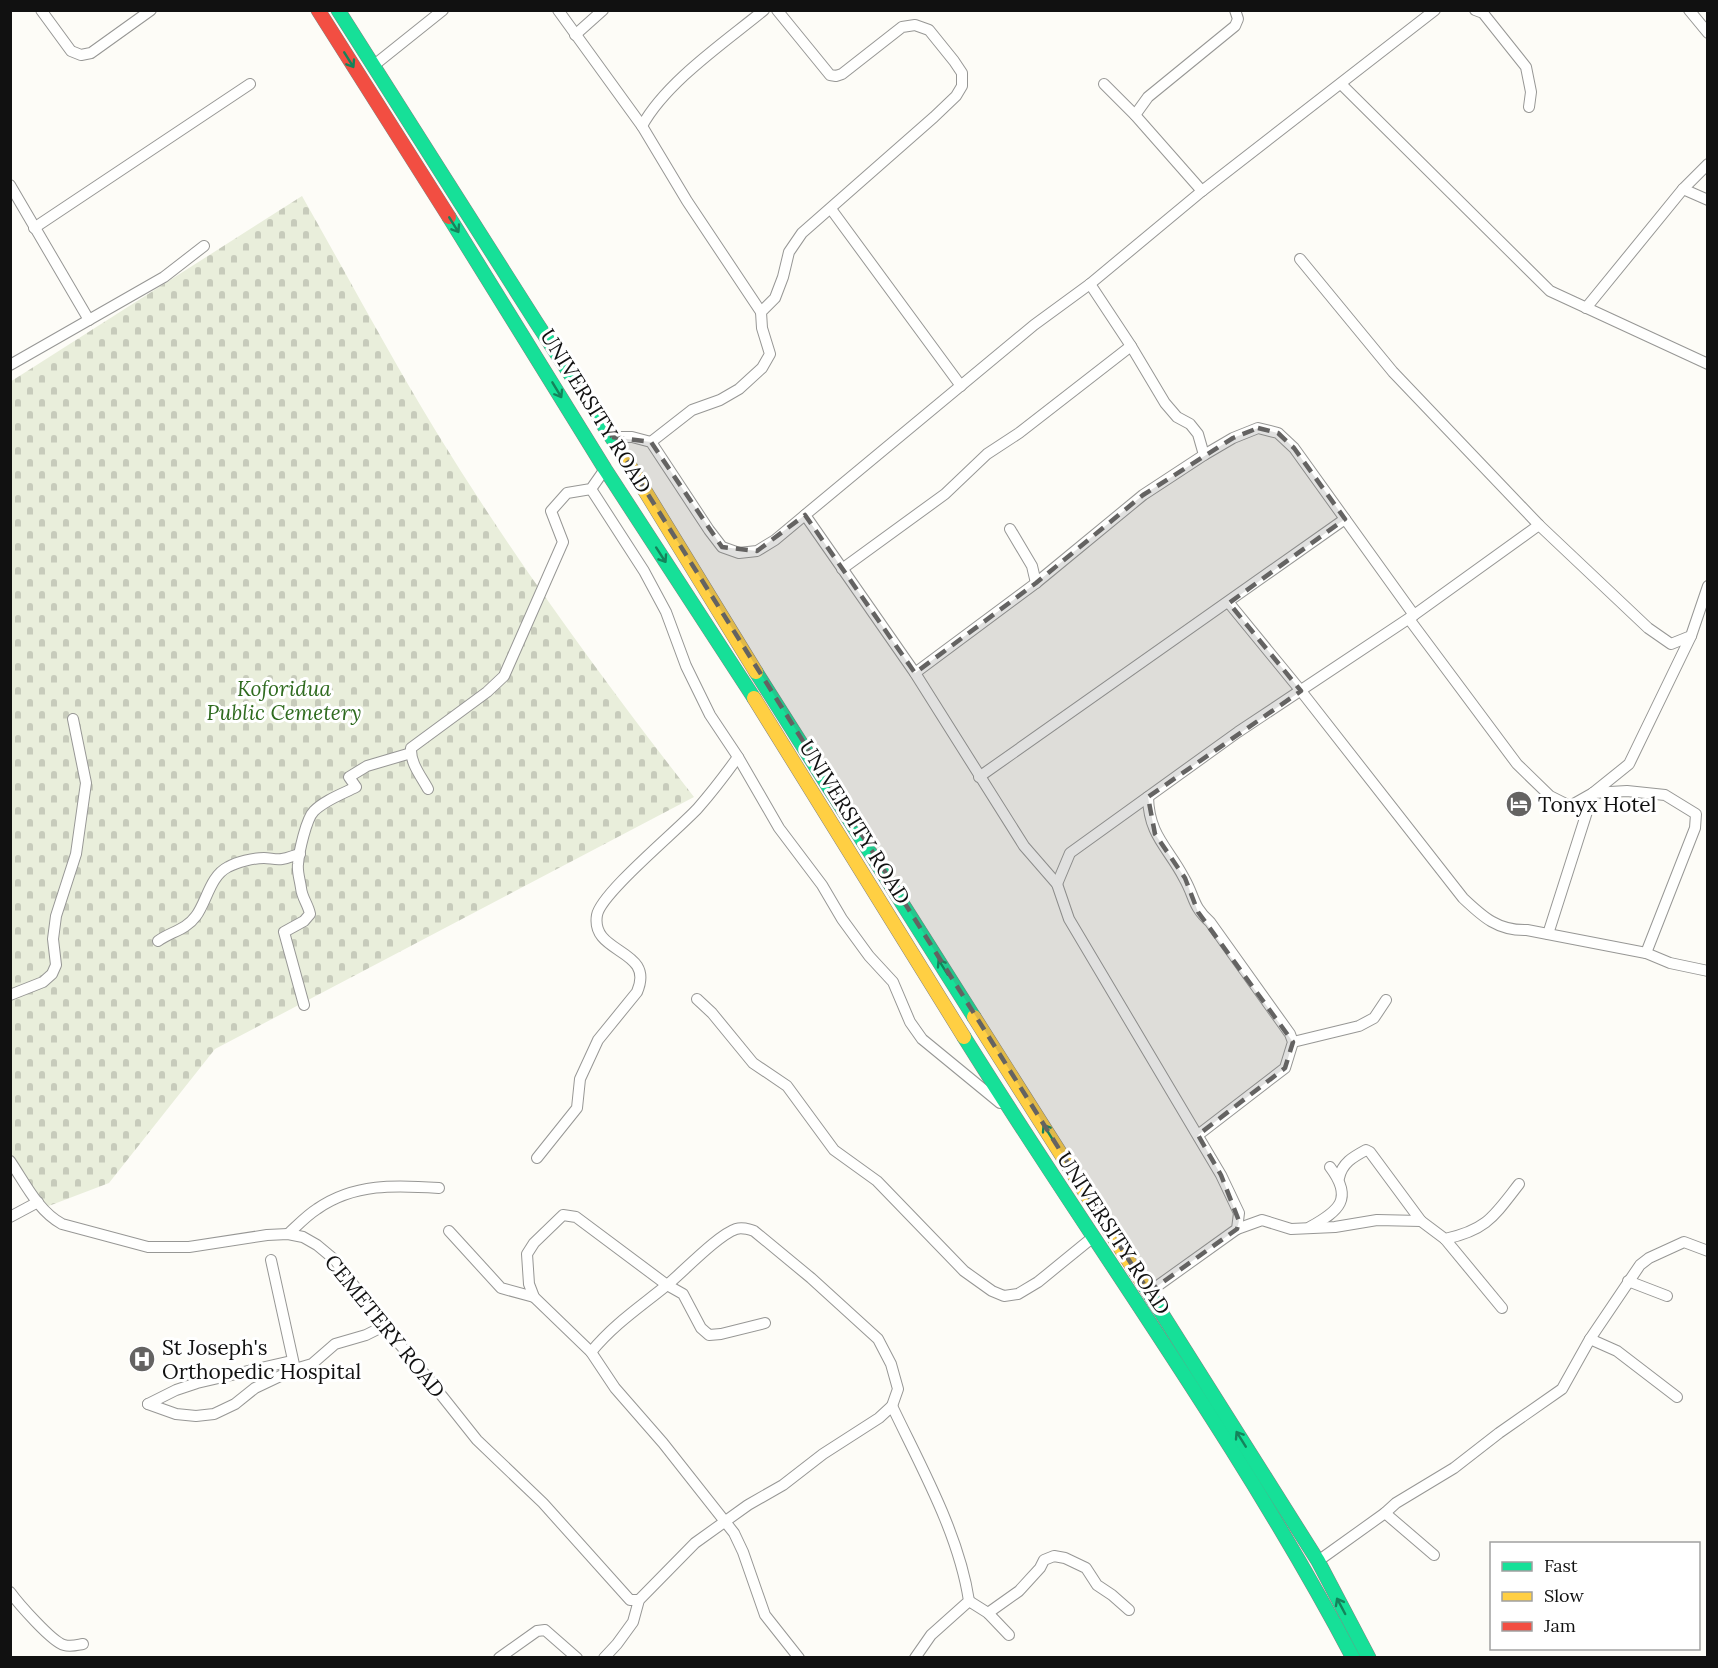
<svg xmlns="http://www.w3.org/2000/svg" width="1718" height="1668" viewBox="0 0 1718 1668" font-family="Lora,serif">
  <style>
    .cemetery { fill: url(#cemetery-stones) }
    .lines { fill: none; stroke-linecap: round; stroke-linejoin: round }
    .street-casing { stroke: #979795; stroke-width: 12 }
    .fast-casing { stroke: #858482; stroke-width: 15 }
    .slow-casing { stroke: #858482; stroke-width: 15 }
    .jam-casing { stroke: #858482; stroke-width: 15 }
    .street { stroke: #fffffe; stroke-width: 10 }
    .fast { stroke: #16e098; stroke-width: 14 }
    .slow { stroke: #ffcf43; stroke-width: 14 }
    .jam { stroke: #f24e42; stroke-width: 14 }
    .oneway { stroke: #14835b }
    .marked { fill: #646362; fill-opacity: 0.2; stroke: #646362; stroke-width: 4.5; stroke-dasharray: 12 8; stroke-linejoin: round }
    .labels { text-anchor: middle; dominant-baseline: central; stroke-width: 6; stroke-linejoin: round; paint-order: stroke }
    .street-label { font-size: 21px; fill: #111; stroke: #fff }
    .park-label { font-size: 21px; font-style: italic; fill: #2f6b1f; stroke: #fff }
    .poi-label { font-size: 21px; fill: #111; stroke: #fff; text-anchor: start }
  </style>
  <defs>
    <pattern id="cemetery-stones" width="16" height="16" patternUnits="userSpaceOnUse" patternTransform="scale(1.5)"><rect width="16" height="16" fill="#e9eedb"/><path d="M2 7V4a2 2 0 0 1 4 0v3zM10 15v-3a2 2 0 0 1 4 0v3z" fill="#c7cbbb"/></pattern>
  </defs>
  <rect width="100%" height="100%" fill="#fdfcf7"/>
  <path class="cemetery" d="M 302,196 C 347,275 390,356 437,433 C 515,560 603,680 694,797 L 215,1049 L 109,1183 L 46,1207 L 10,1157 L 10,382 Z"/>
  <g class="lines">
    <defs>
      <g id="street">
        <path d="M 41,10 L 71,51 L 81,55 L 91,53 L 151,10"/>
        <path d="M 558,10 L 642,126 L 687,201 L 761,312"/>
        <path d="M 1475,10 L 1483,13 L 1526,67 L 1531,92 L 1529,107"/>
        <path d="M 1689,10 L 1708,33"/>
        <path d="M 575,35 L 603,10"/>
        <path d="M 373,66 L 443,10"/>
        <path d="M 1104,84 L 1135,115 L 1202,191"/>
        <path d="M 1341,84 L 1550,291 L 1708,364"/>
        <path d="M 1135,115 L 1148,97 L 1235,26 L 1238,19 L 1235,10"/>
        <path d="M 642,126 C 666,82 725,42 764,10"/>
        <path d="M 10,185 L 89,320"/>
        <path d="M 1683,189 L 1708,200"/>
        <path d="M 831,209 L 961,386"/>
        <path d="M 34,228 L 250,84"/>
        <path d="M 1300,259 L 1393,372 L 1539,525 L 1648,628 L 1671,644 L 1691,636 L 1708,586"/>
        <path d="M 1090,284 L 1131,346 L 1165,403 L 1177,417 L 1190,424 L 1198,434 L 1204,455"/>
        <path d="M 1586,308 L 1683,189 L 1708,164"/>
        <path d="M 10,365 L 164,277 L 204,246"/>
        <path d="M 612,437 L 632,437 L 651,442 L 709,530 L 722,547 L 739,553 L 757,551 L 775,540 L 805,515"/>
        <path d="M 651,442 L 692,410 L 720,400 L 739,389 L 762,368 L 770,354 L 762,328 L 761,312 L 775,298 L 783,277 L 789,252 L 802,233 L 934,117 L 956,96 L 962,86 L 962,73 L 954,61 L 929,30 L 915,25 L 902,27 L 842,74 L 836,76 L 830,75 L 777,10"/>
        <path d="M 591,489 L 644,571 L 666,612 L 686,666 L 710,715 L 738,757 L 779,828 L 822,885 L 842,919 L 869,956 L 893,982 L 910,1022 L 922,1039 L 1000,1103"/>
        <path d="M 1010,529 L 1032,566 L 1036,583"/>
        <path d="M 842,569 L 945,494 L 987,454 L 1019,433 L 1131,346"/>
        <path d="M 1229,603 L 1301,691 L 1463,898 C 1483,917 1498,931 1527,930 L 1646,953 L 1695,828 L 1696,814 L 1665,795 L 1627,791 L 1593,793"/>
        <path d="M 1409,619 L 1517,764 L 1550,796 L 1570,806 L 1593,793 L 1629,764 L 1691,636"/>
        <path d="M 915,673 L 1036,583 L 1143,495 L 1204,455 L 1233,438 L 1258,428 L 1278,433 L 1294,448 L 1414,615"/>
        <path d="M 979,777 L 1345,519"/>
        <path d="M 428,789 C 421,776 410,763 411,748 L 487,692 L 504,676 L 563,542 L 551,511 L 567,493 L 591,489 L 605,469"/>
        <path d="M 1148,797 C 1149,836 1168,847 1184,878 C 1195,897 1192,906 1210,922 L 1290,1034 L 1293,1042 L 1285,1068 L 1198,1135"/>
        <path d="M 1057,884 L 1070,853 L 1238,732 L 1414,615 L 1539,525"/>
        <path d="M 1548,934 L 1593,793"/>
        <path d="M 158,941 C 170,932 186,930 196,916 C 207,901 210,876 228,867 C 237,862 253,858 264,858 C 270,858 276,860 282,859 C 289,858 294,855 300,854"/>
        <path d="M 1646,953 L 1670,963 L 1708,971"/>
        <path d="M 10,995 L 43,982 L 52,974 L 56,965 L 53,939 L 56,916 L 76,854 L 86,783 L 73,719"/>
        <path d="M 697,999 L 712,1013 L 753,1063 L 787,1086 L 834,1150 L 877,1181 L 964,1271 L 992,1291 L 1004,1296 L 1018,1294 L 1038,1282 L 1092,1238"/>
        <path d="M 304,1005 L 284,932 L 304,921 L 310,914 C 308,904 302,898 301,888 C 300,880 297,872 298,864 C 299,852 306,819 314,811 C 325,800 342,794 356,787 L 349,777 L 367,766 L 411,753"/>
        <path d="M 1293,1042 L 1359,1026 L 1374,1018 L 1386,1000"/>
        <path d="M 537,1158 L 577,1108 L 580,1079 L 598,1040 L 637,992 C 656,948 590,955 597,915 C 601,893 679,829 698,808 C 712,792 725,775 738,757"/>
        <path d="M 10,1161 C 25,1183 38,1211 62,1224 L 148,1247 L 189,1247 L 267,1235 L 288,1234 L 303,1237 L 317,1245 L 335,1260 L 384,1326 L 415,1362 L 477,1440 L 543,1503 L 630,1600 L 639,1600"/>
        <path d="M 1339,1178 C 1342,1163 1353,1157 1366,1150 L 1370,1152 L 1421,1221"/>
        <path d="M 10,1217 L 38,1202"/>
        <path d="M 1310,1227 C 1339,1211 1354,1199 1330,1167"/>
        <path d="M 1237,1229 L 1262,1220 L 1291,1229 L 1335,1227 L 1377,1220 L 1421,1221 L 1445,1239 C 1487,1230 1494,1216 1519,1184"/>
        <path d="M 449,1231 L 501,1288 L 534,1297"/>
        <path d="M 288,1234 C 297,1226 306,1216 317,1209 C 354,1183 396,1185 439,1188"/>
        <path d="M 1445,1239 L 1502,1308"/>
        <path d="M 271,1260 L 295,1369"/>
        <path d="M 1628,1281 L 1667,1296"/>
        <path d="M 1149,1292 L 1237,1229 L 1239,1213 L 1221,1175 L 1069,919 L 1057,884 L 1024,846 L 915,673 L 805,515 L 1034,325 L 1090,284 L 1202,191 L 1435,10"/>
        <path d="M 1590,1339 L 1617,1351 L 1677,1397"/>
        <path d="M 591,1352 L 534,1297 L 529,1284 L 527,1254 L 534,1243 L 563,1215 L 576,1217 L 667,1285 L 683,1294 L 701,1328 L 709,1335 L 721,1334 L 765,1323"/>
        <path d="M 148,1404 L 176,1414 L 196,1416 L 214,1414 L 235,1404 L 255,1388 L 295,1369 L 312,1364 L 335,1344 L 366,1335 L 384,1326"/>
        <path d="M 148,1404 L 176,1390 L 197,1383 L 287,1362 L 295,1369"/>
        <path d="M 1385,1513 L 1434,1555"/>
        <path d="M 1318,1561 L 1385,1513 L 1396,1503 L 1454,1468 L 1499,1433 L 1562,1389 L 1590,1339 L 1640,1265 L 1649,1258 L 1684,1242 L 1708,1251"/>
        <path d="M 10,1592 C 18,1603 52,1642 64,1645 C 71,1647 77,1645 83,1644"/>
        <path d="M 969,1601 L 988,1613 L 1009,1635"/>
        <path d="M 988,1613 L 1019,1591 L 1040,1568 L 1044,1560 L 1054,1556 L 1065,1558 L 1086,1568 L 1097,1585 L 1112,1595 L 1129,1610"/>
        <path d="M 499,1658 L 537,1631 L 545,1630 L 577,1658"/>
        <path d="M 604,1658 L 617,1644 L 633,1622 L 639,1600 L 695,1543 L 748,1505 L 783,1485 L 823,1454 L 879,1418 L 892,1406 C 921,1467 959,1534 969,1601 L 931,1635 L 915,1658"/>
        <path d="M 799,1658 L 765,1615 L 743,1552 L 734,1533 L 663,1443 L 615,1388 L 591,1352 C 614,1324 640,1307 667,1285 C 684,1271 718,1235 736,1229 C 742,1227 748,1229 754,1231 L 811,1278 L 878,1339 L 891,1364 L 898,1389 L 892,1406"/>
      </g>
      <g id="fast">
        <path d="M 338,10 L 536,322 L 623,455"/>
        <path d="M 449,217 L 605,469 L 754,698"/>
        <path d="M 756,672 L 974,1017"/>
        <path d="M 964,1037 C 1093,1244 1239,1442 1353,1658"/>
        <path d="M 1142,1282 L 1318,1561 L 1369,1658"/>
      </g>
      <g id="slow">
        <path d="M 623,455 L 756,672"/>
        <path d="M 754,698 L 964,1037"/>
        <path d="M 974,1017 L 1142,1282"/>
      </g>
      <path id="jam" d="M 318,10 L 449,217"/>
    </defs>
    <use href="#street" class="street-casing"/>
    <use href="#fast" class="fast-casing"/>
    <use href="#slow" class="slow-casing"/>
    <use href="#jam" class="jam-casing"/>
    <use href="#street" class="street"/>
    <use href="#fast" class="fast"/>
    <use href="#slow" class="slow"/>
    <use href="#jam" class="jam"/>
  </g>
  <defs><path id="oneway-shaft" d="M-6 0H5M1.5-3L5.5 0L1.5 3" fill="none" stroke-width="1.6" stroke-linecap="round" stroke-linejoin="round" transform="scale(1.5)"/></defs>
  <g class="oneway">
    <use href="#oneway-shaft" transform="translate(349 60) rotate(58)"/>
    <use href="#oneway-shaft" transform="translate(454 225) rotate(58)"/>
    <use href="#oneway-shaft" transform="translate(557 390) rotate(59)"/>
    <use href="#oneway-shaft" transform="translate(661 555) rotate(57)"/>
    <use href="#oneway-shaft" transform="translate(943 967) rotate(-122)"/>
    <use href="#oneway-shaft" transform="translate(1048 1132) rotate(-122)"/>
    <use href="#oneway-shaft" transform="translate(1241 1439) rotate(-122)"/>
    <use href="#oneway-shaft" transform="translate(1341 1606) rotate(-118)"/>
  </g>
  <path class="marked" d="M 1258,428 L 1278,433 L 1294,448 L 1345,519 L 1229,603 L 1301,691 L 1148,797 L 1155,834 L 1185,878 L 1198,912 L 1293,1042 L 1285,1068 L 1198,1135 L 1221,1175 L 1239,1221 L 1237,1229 L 1149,1292 L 612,437 L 651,442 L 722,547 L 757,551 L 805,515 L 915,673 L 1036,583 L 1143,495 L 1233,438 Z"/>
  <defs>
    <symbol id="hotel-disc" viewBox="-11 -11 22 22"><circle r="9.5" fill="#646362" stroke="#fff"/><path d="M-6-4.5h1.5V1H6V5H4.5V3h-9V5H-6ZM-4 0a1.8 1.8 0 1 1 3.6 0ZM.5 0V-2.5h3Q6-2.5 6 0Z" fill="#fff"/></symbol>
    <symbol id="hospital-disc" viewBox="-11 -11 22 22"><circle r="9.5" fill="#646362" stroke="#fff"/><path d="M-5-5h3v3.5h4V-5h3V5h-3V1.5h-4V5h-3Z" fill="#fff"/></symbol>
  </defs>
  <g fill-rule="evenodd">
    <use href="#hotel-disc" x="1504" y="789" width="30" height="30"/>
    <use href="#hospital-disc" x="127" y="1344" width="30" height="30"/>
  </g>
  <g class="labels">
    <g class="street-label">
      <text transform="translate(596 411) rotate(58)">UNIVERSITY ROAD</text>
      <text transform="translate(855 822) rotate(58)">UNIVERSITY ROAD</text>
      <text transform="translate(1114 1233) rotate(57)">UNIVERSITY ROAD</text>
      <text transform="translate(385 1326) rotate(51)">CEMETERY ROAD</text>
    </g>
    <g class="park-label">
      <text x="284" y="688">Koforidua<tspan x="284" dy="24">Public Cemetery</tspan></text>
    </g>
    <g class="poi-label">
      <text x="1538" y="804">Tonyx Hotel</text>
      <text x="162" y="1347">St Joseph's<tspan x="162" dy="24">Orthopedic Hospital</tspan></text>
    </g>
  </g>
  <rect width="1718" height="1668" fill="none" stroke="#111111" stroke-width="24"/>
  <rect x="1490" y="1542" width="210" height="108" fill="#ffffff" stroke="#a0a0a0" stroke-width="1.5"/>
  <rect x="1502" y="1562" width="30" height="9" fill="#16e098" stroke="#a0a0a0" stroke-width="1.5"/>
  <text x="1544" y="1572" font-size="18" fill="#111111">Fast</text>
  <rect x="1502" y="1592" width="30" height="9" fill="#ffcf43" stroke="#a0a0a0" stroke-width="1.5"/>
  <text x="1544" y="1602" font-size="18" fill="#111111">Slow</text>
  <rect x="1502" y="1622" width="30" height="9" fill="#f24e42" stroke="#a0a0a0" stroke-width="1.5"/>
  <text x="1544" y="1632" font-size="18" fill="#111111">Jam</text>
</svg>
